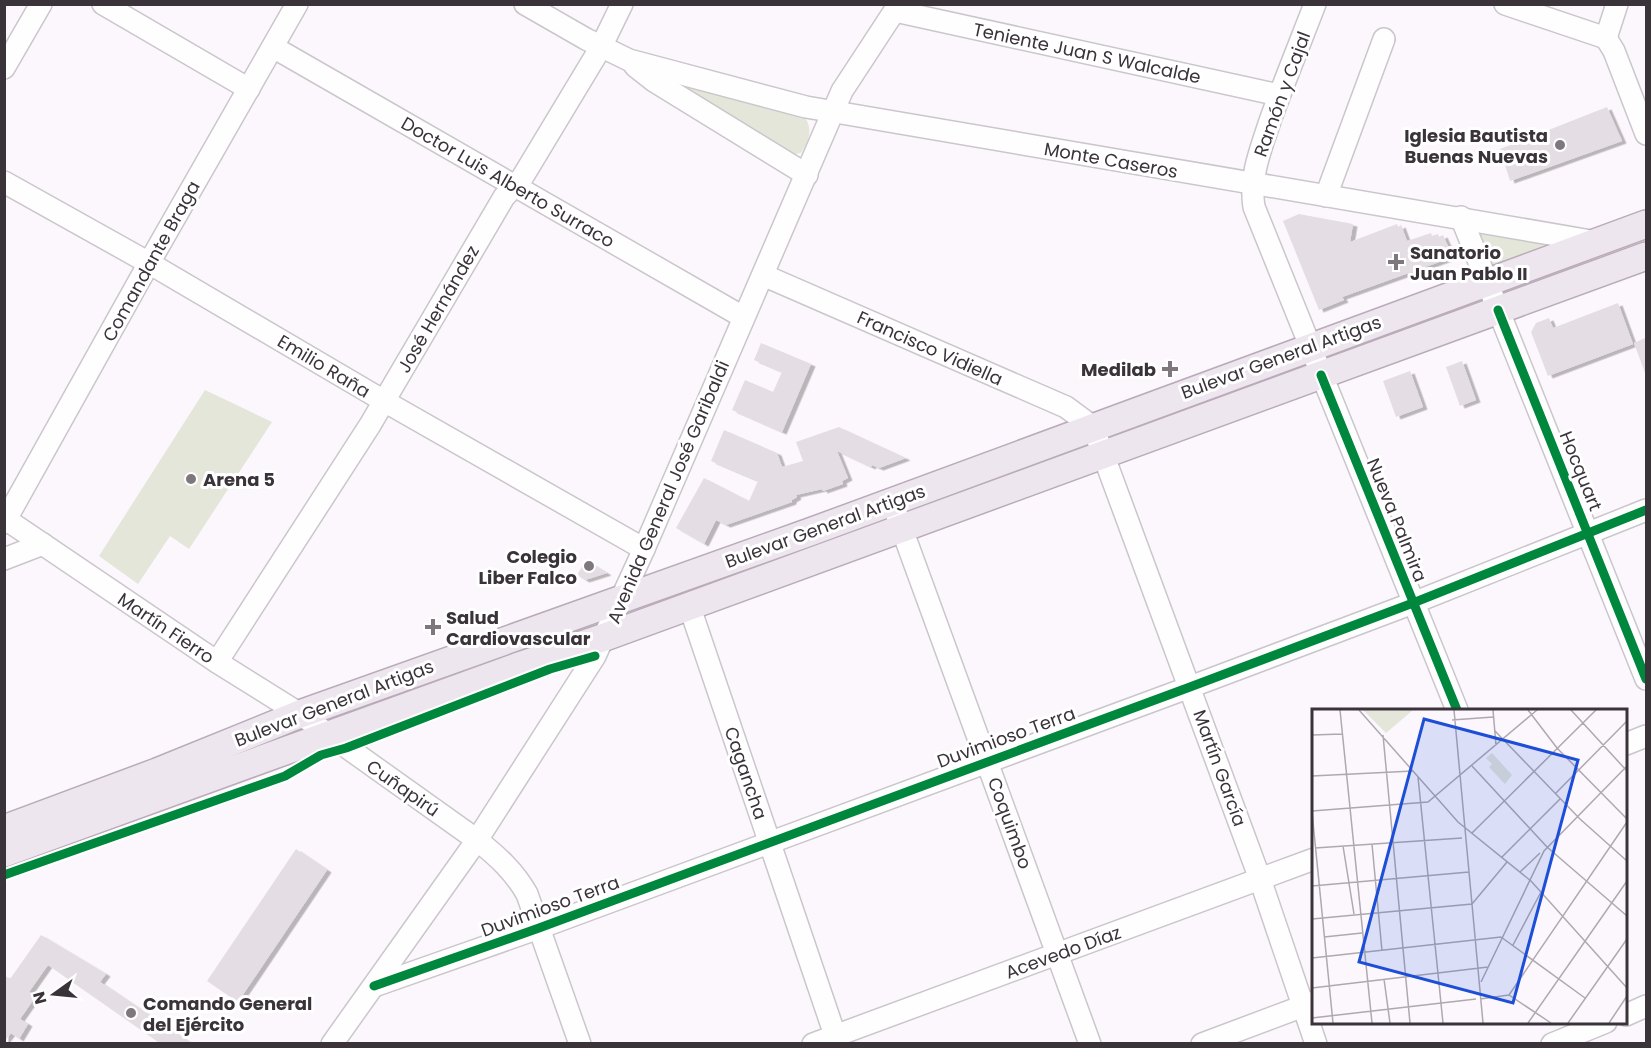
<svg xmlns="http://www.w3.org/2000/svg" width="1651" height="1048" viewBox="0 0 1651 1048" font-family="Poppins,sans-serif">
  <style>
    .green { fill: #e4e6da }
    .building { fill: #e4dee4; filter: url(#shadow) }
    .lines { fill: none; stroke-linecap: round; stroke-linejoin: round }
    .minor-casing { stroke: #cbc6cb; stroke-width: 24 }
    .major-casing { stroke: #b9abb9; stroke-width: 30 }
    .minor { stroke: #fffeff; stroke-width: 21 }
    .major { stroke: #eee6ee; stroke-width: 27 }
    .cycleway-casing { stroke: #fff; stroke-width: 13 }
    .cycleway { stroke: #00873e; stroke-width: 9 }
    .poi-dot { fill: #7e787e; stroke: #fff; stroke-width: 2 }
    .labels { text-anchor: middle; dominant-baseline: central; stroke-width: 6; stroke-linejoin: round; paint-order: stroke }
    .street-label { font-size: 18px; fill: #3a333a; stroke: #fff }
    .poi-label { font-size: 18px; font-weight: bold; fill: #3a333a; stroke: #fff; text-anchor: start }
    .inset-road { fill: none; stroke: #aea9ae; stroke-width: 1.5 }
    .view { fill: #1d4ed8; fill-opacity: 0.15; stroke: #1d4ed8; stroke-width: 3 }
    .inset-edge { fill: none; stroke: #3a333a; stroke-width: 3 }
  </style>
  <defs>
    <filter id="shadow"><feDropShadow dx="4.5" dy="2.5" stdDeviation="0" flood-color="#0004"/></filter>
  </defs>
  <rect width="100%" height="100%" fill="#fcf7fc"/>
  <g class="green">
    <path d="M 673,82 L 806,119 C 813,131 808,142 801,153 L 791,155 Z"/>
    <path d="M 1478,231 L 1541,240 L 1545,244 L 1544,248 L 1492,266 Z"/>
    <path d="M 1646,238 L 1593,258 L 1547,282 L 1505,296 L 1502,290 Z"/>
    <path d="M 1481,299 L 1482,303 L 1329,363 L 1322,353 Z"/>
    <path d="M 1305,360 L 1308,367 L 1111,443 L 1105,433 Z"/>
    <path d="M 205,390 L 272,422 L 189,549 L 170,536 L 138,584 L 99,556 Z"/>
  </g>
  <g class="building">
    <path d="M 1607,107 L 1622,141 L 1510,181 L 1500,149 Z"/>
    <path d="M 1299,214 L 1353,224 L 1350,242 L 1397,224 L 1398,227 L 1401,225 L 1407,241 L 1431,233 L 1432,236 L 1438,234 L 1439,237 L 1443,235 L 1453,257 L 1342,297 L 1344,300 L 1319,310 L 1283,221 Z"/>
    <path d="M 1618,303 L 1633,344 L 1548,376 L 1531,332 L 1536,323 L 1549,318 L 1553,328 Z"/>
    <path d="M 1647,337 L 1647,372 L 1645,373 L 1634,343 Z"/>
    <path d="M 761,343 L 811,364 L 782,432 L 732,410 L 745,380 L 773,392 L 782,372 L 754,360 Z"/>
    <path d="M 1462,361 L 1476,400 L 1460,406 L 1446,367 Z"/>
    <path d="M 1410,371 L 1423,407 L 1396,417 L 1383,381 Z"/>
    <path d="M 839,427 L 906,458 L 879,468 L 872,465 L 871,467 L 837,451 L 848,478 L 842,481 L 843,484 L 823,491 L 822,489 L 796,495 L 797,497 L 792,500 L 792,502 L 726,525 L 716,520 L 704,544 L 676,528 L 704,478 L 749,501 L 758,481 L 711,461 L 724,430 L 777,453 L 782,467 L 803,461 L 796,442 Z"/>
    <path d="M 586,560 L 607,573 L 585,580 L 577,575 Z"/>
    <path d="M 296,849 L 327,870 L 238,1002 L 207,981 Z"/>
    <path d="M 41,935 L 106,974 L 100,982 L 192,1044 L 161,1044 L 48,965 L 29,992 L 36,996 L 20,1019 L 28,1024 L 19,1039 L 11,1033 L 4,1042 L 4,975 L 10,979 Z"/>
  </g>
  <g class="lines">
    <defs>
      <g id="minor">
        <path d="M 103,4 L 249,89"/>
        <path d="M 525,4 L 586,39 L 629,60 L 806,107 L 1597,242"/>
        <path d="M 1315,4 C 1300,43 1284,82 1270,121 C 1261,149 1249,177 1254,207 L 1457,710"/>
        <path d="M 1505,4 L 1606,38"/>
        <path d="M 895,11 L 1279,95"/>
        <path d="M 1606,38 L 1614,51 L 1646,134"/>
        <path d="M 1606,38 L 1617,4"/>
        <path d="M 273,47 L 743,317"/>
        <path d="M 635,66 L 654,81 L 807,175"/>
        <path d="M 4,68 L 41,4"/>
        <path d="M 4,182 L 149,263 L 384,401 L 644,549"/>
        <path d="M 1326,196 L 1384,39"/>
        <path d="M 1461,217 L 1646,679"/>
        <path d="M 763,275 L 1066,407 L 1093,427 L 1260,879 L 1316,1044"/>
        <path d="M 892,502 L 1090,1044"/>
        <path d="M 4,518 L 217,662 L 300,714 L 477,840 C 497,856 514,871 527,894 L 580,1044"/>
        <path d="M 4,523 L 149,263 L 297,4"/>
        <path d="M 4,559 L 43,544"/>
        <path d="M 689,605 L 838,1044"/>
        <path d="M 217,662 L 370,425 L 504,197 L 522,178 L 601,47 L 622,4"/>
        <path d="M 1626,744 L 1646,736"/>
        <path d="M 374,986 L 539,928 L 1190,687 L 1413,603 L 1646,510"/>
        <path d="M 1626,1015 L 1646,1006"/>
        <path d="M 332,1044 L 477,840 L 595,656 L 644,549 L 842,91 L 899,4"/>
        <path d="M 813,1044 L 1314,859"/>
        <path d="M 1202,1044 L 1314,1002"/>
        <path d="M 1552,1044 L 1606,1022"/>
      </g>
      <g id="major">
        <path d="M 4,829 L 157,772 L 300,714 L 810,532 L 1646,224"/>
        <path d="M 4,853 L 519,666 L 605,637 L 1646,256"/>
      </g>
    </defs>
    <use href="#minor" class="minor-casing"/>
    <use href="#major" class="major-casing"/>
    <use href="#minor" class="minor"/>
    <use href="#major" class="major"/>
    <defs>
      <g id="cycleway">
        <path d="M 1498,310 L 1646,679"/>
        <path d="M 1321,375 L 1457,710"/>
        <path d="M 4,875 L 285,776 L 321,755 L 346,748 L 550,669 L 595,656"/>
        <path d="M 374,986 L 539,928 L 1190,687 L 1413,603 L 1646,510"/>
      </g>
    </defs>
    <use href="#cycleway" class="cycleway-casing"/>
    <use href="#cycleway" class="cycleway"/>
  </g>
  <g class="poi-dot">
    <circle cx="1560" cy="145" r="6"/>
    <path d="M1393 253h6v6h6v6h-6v6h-6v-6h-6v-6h6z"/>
    <path d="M1167 360h6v6h6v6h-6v6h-6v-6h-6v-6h6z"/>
    <circle cx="191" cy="479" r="6"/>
    <circle cx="589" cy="566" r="6"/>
    <path d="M430 618h6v6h6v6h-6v6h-6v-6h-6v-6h6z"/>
    <circle cx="131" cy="1013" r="6"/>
  </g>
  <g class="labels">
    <g class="street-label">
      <text transform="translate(1087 53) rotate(12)">Teniente Juan S Walcalde</text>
      <text transform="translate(1282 94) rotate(-70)">Ramón y Cajal</text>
      <text transform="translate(1111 160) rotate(10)">Monte Caseros</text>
      <text transform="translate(508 182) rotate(30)">Doctor Luis Alberto Surraco</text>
      <text transform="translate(151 261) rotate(-61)">Comandante Braga</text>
      <text transform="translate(438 309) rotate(-60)">José Hernández</text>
      <text transform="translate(930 348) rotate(24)">Francisco Vidiella</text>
      <text transform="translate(1281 357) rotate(-20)">Bulevar General Artigas</text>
      <text transform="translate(324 366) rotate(31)">Emilio Raña</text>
      <text transform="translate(1581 471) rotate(68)">Hocquart</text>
      <text transform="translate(668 492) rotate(-67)">Avenida General José Garibaldi</text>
      <text transform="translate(1397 520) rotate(68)">Nueva Palmira</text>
      <text transform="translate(825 526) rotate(-20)">Bulevar General Artigas</text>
      <text transform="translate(166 628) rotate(34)">Martín Fierro</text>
      <text transform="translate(334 703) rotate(-21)">Bulevar General Artigas</text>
      <text transform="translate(1006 737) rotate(-20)">Duvimioso Terra</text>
      <text transform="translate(1220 768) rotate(70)">Martín García</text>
      <text transform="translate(746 773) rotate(71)">Cagancha</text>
      <text transform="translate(403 788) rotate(35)">Cuñapirú</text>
      <text transform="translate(1010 823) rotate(70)">Coquimbo</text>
      <text transform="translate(550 906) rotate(-20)">Duvimioso Terra</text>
      <text transform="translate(1063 952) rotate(-20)">Acevedo Díaz</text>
    </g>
    <g class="poi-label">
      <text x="1548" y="135" text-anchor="end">Iglesia Bautista<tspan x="1548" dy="21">Buenas Nuevas</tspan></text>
      <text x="1410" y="252">Sanatorio<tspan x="1410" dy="21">Juan Pablo II</tspan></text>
      <text x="1156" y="369" text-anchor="end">Medilab</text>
      <text x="203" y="479">Arena 5</text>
      <text x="577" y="556" text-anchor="end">Colegio<tspan x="577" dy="21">Liber Falco</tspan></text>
      <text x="446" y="617">Salud<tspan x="446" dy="21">Cardiovascular</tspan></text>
      <text x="143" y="1003">Comando General<tspan x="143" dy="21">del Ejército</tspan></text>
    </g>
  </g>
  <g transform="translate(1312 709)">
    <rect width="315" height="315" fill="#fcf7fc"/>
    <path d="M 51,1 L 101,1 L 74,24 ZM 180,44 L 200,66 L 193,75 L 177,58 L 180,55 L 174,49 Z" fill="#e4e6da"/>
    <path class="inset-road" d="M 28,1 L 60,314M 47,1 L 146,113 L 219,172 L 315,279M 142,1 L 171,314M 181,1 L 184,36M 216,1 L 245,39 L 315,110M 259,1 L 315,62M 140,11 L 181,8M 183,22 L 268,110 L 315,152M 0,26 L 30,25M 71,26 L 98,314M 160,57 L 235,138 L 315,207M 0,67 L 101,62M 106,68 L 131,314M 243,85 L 315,12M 0,102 L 116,93 L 225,1M 0,103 L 21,314M 160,124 L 284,1M 60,135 L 70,242M 31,137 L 42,205M 3,139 L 150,129M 190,148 L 248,90M 208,163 L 228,144M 0,177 L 157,163M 0,210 L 160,195 L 195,153M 12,228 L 50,224M 189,228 L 273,289M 201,236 L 229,183M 0,249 L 189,228M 72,270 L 78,314M 169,273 L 232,142 L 315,57M 0,279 L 176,258M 197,286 L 315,113M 197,286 L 239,314M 168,290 L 197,286M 0,309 L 164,290M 216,314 L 315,172M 256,314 L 315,230M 297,314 L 315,287"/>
    <path class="view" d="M 112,10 L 266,51 L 201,294 L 47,253 Z"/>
    <rect width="315" height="315" class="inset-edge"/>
  </g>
  <rect width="1651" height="1048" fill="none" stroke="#3a333a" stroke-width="12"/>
  <g transform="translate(54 994) rotate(255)" stroke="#ffffff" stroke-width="4.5" paint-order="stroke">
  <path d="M0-4.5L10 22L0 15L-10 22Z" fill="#3a333a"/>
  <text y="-9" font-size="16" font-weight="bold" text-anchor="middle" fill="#3a333a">N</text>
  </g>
</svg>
